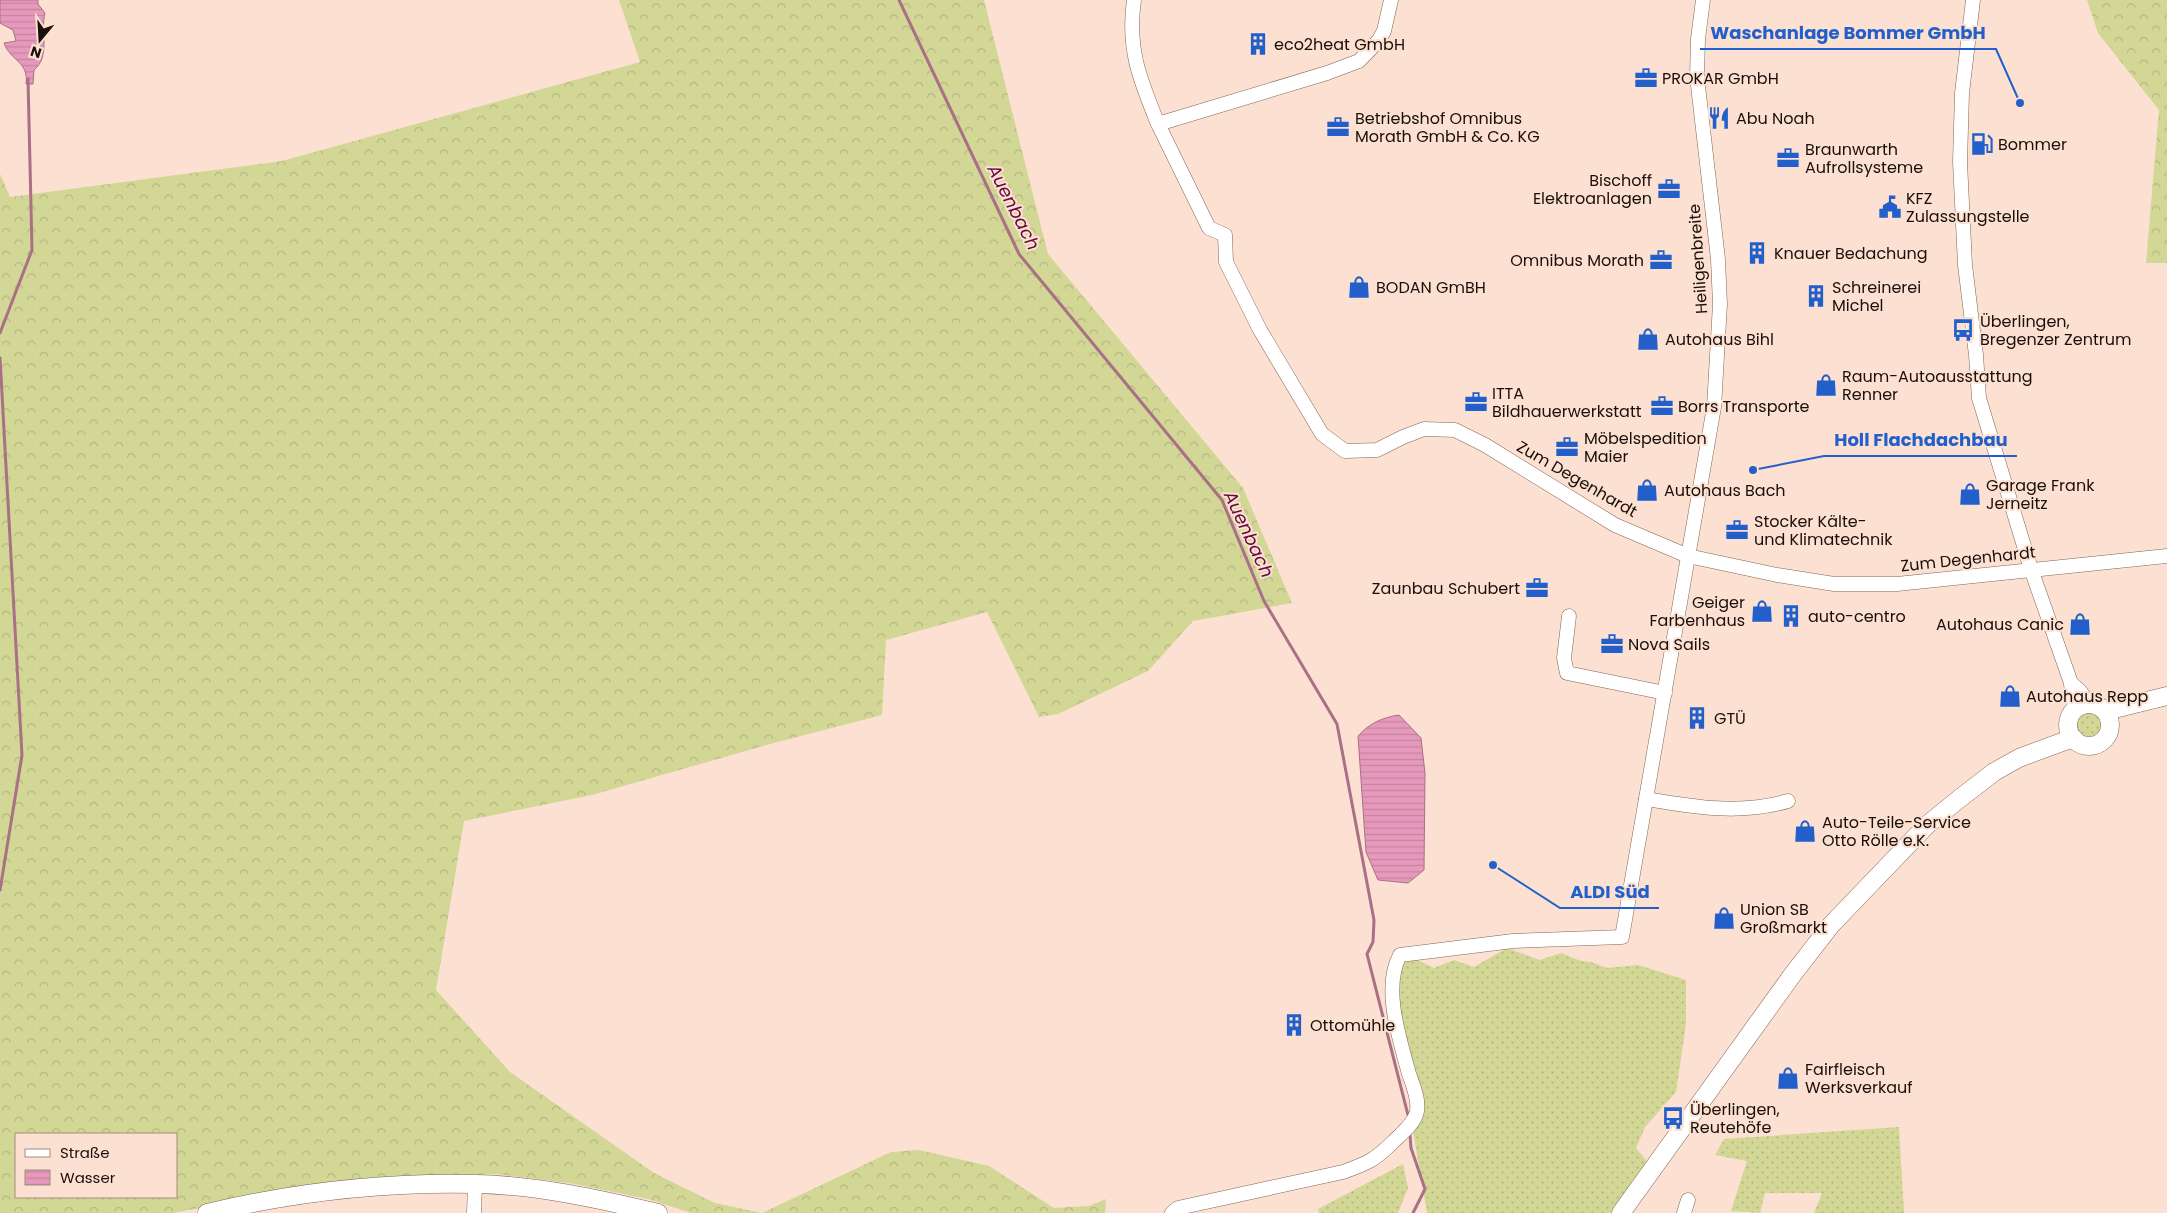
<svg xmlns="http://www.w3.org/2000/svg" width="2167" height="1213" viewBox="0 0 2167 1213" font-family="Poppins,sans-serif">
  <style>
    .grass { fill: url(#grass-dots) }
    .forest { fill: url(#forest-crowns); fill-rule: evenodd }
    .water { fill: url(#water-rules); stroke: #a97086 }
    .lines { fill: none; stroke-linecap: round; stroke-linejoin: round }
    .stream { stroke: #a97086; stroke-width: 3 }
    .minor-casing { stroke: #826554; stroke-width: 15 }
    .major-casing { stroke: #826554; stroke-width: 19 }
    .minor { stroke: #fff; stroke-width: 14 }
    .major { stroke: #fff; stroke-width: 18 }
    .labels { text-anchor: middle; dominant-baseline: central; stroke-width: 4; stroke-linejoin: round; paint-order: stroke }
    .poi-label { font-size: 16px; fill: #1a0f09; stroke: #fce0d1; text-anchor: start }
    .street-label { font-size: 16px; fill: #1a0f09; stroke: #fce0d1 }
    .water-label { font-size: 18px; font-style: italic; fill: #65083f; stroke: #fce0d1 }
    .leader { fill: none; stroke: #225fcb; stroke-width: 2 }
    .callout-dot { fill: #225fcb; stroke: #fce0d1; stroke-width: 2 }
    .callout-label { font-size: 18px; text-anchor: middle; font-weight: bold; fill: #225fcb; stroke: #fce0d1; stroke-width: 4; stroke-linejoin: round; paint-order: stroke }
  </style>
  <defs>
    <pattern id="grass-dots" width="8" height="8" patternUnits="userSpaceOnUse" patternTransform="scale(1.25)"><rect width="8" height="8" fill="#d3d796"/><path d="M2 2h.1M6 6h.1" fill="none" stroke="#b5b780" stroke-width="1.8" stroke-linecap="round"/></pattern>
    <pattern id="forest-crowns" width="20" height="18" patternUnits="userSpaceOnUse" patternTransform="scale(1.25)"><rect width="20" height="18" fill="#d3d796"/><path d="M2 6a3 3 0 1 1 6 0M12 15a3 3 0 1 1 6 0" fill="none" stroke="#b5b780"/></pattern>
    <pattern id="water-rules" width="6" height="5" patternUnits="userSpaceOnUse" patternTransform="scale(1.25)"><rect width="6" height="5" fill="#e699bc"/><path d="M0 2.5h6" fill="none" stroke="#c583a0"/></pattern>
  </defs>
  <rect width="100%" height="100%" fill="#fce0d1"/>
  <g class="grass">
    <circle cx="2091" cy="724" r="16"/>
    <path d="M 1507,948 L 1540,960 L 1561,953 L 1581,961 L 1591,962 L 1607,968 L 1638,965 L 1686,980 L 1686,1024 L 1676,1092 L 1645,1127 L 1636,1148 L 1648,1163 L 1611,1213 L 1427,1213 L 1413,1131 L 1422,1110 L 1396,995 L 1403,960 L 1413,958 L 1434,968 L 1454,960 L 1474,967 Z"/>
    <path d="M 1899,1127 L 1904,1213 L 1814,1213 L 1822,1193 L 1765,1193 L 1760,1213 L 1731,1211 L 1747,1161 L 1715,1155 L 1724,1139 Z"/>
    <path d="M 1403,1164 L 1408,1188 L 1398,1213 L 1319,1213 L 1318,1209 Z"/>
  </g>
  <g class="forest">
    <path d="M 619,0 L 984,0 L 1048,254 L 1243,488 L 1292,603 L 1193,621 L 1148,671 L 1058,714 L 1039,717 L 987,612 L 886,640 L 882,715 L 770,744 L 592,795 L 464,821 L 436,990 L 510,1072 L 654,1173 L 715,1203 L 762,1213 L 891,1152 L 919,1150 L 989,1166 L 1054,1208 L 1089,1206 L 1106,1199 L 1105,1213 L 691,1213 L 648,1199 L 569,1183 L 497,1174 L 346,1180 L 173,1213 L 0,1213 L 0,174 L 10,197 L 282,161 L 640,62 ZM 16,1134 L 176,1134 L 176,1197 L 16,1197 Z"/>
    <path d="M 2087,0 L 2167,0 L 2167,263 L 2146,263 L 2159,110 L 2098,33 Z"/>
  </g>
  <g class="water">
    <path d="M 0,0 L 38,0 L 38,4 L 45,13 C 40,32 51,56 34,70 L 33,84 L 26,84 C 29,61 10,61 4,43 L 16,41 L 13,30 L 0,23 Z"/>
    <path d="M 1399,715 L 1421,738 L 1425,773 L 1424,870 L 1408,883 L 1378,880 L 1366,852 L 1358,736 C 1370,723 1381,718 1399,715 Z"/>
  </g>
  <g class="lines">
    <g class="stream">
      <path d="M 899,0 L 1019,254 L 1222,500 L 1264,601 L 1337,724 L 1374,920 L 1373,942 L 1367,954 L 1408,1115"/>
      <path d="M 0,333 L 32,250 L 28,79"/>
      <path d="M 0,358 L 22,755 L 0,890"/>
      <path d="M 1410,1135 L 1411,1148 L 1425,1189 L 1413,1213"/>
    </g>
    <defs>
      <g id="minor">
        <path d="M 1134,0 C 1127,49 1140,80 1158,124"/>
        <path d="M 1391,0 L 1384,31 L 1379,40 L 1359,61 L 1327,73 L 1158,124 L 1209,228 L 1225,235 L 1226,262 L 1260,330 L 1322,434 L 1345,451 L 1377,450 L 1403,437 L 1424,429 L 1455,430 L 1485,445 L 1615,525 L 1688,556 L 1777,575 L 1834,584 L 1897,584 L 2167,556"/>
        <path d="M 1973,0 L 1962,93 L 1960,162 L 1965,265 L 1976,355 L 1979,398 L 2031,569 L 2071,683 L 2072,695 L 2076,708"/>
        <path d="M 1569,616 L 1564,658 L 1567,673 L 1665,693"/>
        <path d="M 2071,683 L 2080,691 L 2088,703"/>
        <path d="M 1646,799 C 1694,807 1740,815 1788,801"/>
        <path d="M 474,1213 L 475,1184"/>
        <path d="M 1172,1213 L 1178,1208 L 1343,1172 C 1368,1163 1375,1160 1394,1141 C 1402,1133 1415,1123 1417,1111 C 1419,1099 1413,1085 1409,1074 C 1400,1040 1382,988 1400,955 L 1513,941 L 1622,937 L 1714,407 L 1720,304 L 1718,259 L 1697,77 L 1698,39 L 1703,0"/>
        <path d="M 1684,1213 L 1688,1200"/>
      </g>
      <g id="major">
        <circle cx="2089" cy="725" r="21"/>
        <path d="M 2106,711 L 2167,696"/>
        <path d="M 207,1213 C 295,1192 384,1182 475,1184 C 536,1185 599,1199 658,1213"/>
        <path d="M 1621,1213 L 1793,974 L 1831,925 L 1927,825 L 1959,799 L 1994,772 L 2019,758 L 2073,738"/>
      </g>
    </defs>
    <use href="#minor" class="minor-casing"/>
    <use href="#major" class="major-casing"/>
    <use href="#minor" class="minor"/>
    <use href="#major" class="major"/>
  </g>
  <defs>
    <symbol id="building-bare" viewBox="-9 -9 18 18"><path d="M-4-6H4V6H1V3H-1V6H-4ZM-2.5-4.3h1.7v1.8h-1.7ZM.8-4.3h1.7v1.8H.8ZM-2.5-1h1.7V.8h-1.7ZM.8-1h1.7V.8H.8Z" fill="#225fcb" stroke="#fce0d1" stroke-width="2.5" paint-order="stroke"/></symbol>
    <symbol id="office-bare" viewBox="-9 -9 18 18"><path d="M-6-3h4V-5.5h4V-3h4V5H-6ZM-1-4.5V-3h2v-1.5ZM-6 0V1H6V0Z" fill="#225fcb" stroke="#fce0d1" stroke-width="2.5" paint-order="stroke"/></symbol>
    <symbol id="restaurant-bare" viewBox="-9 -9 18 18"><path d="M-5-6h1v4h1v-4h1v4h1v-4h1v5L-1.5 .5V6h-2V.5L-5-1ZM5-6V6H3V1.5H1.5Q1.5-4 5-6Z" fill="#225fcb" stroke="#fce0d1" stroke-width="2.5" paint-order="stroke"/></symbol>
    <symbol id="fuel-bare" viewBox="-9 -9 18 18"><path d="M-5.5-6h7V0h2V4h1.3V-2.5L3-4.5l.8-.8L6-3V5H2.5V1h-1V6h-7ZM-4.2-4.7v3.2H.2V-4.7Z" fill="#225fcb" stroke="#fce0d1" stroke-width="2.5" paint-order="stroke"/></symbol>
    <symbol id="civic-bare" viewBox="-9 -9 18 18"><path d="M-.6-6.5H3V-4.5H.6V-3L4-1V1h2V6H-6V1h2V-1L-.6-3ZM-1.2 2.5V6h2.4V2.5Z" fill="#225fcb" stroke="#fce0d1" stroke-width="2.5" paint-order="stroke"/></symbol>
    <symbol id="shop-bare" viewBox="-9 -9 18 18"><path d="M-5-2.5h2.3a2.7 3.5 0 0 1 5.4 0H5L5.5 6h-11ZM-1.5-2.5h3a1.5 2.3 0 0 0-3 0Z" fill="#225fcb" stroke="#fce0d1" stroke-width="2.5" paint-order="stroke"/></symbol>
    <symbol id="bus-bare" viewBox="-9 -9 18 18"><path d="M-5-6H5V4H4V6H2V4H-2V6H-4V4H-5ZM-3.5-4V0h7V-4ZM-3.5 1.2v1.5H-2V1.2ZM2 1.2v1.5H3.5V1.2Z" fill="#225fcb" stroke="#fce0d1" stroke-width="2.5" paint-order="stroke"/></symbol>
  </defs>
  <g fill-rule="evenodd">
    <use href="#building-bare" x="1242" y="28" width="32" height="32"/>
    <use href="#office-bare" x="1630" y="62" width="32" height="32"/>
    <use href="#restaurant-bare" x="1703" y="102" width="32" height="32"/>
    <use href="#office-bare" x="1322" y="111" width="32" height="32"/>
    <use href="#fuel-bare" x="1966" y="128" width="32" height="32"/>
    <use href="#office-bare" x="1772" y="142" width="32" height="32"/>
    <use href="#office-bare" x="1653" y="173" width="32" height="32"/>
    <use href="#civic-bare" x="1874" y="191" width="32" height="32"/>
    <use href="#building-bare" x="1741" y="237" width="32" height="32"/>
    <use href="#office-bare" x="1645" y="244" width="32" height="32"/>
    <use href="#shop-bare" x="1343" y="271" width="32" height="32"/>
    <use href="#building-bare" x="1800" y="280" width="32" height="32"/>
    <use href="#bus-bare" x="1947" y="314" width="32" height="32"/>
    <use href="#shop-bare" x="1632" y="323" width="32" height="32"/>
    <use href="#shop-bare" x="1810" y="369" width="32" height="32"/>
    <use href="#office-bare" x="1460" y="386" width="32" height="32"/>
    <use href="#office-bare" x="1646" y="390" width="32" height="32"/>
    <use href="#office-bare" x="1551" y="431" width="32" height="32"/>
    <use href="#shop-bare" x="1631" y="474" width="32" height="32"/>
    <use href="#shop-bare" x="1954" y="478" width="32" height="32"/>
    <use href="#office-bare" x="1721" y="514" width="32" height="32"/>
    <use href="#office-bare" x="1521" y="572" width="32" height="32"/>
    <use href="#shop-bare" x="1746" y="595" width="32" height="32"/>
    <use href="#building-bare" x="1775" y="600" width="32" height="32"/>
    <use href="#shop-bare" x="2064" y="608" width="32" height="32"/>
    <use href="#office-bare" x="1596" y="628" width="32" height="32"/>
    <use href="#shop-bare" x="1994" y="680" width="32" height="32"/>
    <use href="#building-bare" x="1681" y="702" width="32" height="32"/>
    <use href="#shop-bare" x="1789" y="815" width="32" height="32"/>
    <use href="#shop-bare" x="1708" y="902" width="32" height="32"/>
    <use href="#building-bare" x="1278" y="1009" width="32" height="32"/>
    <use href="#shop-bare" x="1772" y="1062" width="32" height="32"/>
    <use href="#bus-bare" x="1657" y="1102" width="32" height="32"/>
  </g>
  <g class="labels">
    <g class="poi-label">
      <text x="1274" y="44">eco2heat GmbH</text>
      <text x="1662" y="78">PROKAR GmbH</text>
      <text x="1355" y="118">Betriebshof Omnibus<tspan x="1355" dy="18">Morath GmbH &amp; Co. KG</tspan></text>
      <text x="1736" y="118">Abu Noah</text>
      <text x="1998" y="144">Bommer</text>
      <text x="1805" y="149">Braunwarth<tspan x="1805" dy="18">Aufrollsysteme</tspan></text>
      <text x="1652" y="180" text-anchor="end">Bischoff<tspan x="1652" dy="18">Elektroanlagen</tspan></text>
      <text x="1906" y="198">KFZ<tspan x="1906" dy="18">Zulassungstelle</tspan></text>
      <text x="1774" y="253">Knauer Bedachung</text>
      <text x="1644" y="260" text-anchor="end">Omnibus Morath</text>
      <text x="1376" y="287">BODAN GmBH</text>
      <text x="1832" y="287">Schreinerei<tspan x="1832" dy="18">Michel</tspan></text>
      <text x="1980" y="321">Überlingen,<tspan x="1980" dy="18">Bregenzer Zentrum</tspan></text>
      <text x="1665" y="339">Autohaus Bihl</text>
      <text x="1842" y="376">Raum-Autoausstattung<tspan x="1842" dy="18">Renner</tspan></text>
      <text x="1492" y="393">ITTA<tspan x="1492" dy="18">Bildhauerwerkstatt</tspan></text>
      <text x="1678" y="406">Borrs Transporte</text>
      <text x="1584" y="438">Möbelspedition<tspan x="1584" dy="18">Maier</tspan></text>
      <text x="1986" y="485">Garage Frank<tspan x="1986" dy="18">Jerneitz</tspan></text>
      <text x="1664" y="490">Autohaus Bach</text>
      <text x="1754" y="521">Stocker Kälte-<tspan x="1754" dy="18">und Klimatechnik</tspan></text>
      <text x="1520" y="588" text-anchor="end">Zaunbau Schubert</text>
      <text x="1745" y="602" text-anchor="end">Geiger<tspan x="1745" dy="18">Farbenhaus</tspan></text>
      <text x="1808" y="616">auto-centro</text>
      <text x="2064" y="624" text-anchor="end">Autohaus Canic</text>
      <text x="1628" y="644">Nova Sails</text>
      <text x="2026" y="696">Autohaus Repp</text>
      <text x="1714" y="718">GTÜ</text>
      <text x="1822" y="822">Auto-Teile-Service<tspan x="1822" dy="18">Otto Rölle e.K.</tspan></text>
      <text x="1740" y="909">Union SB<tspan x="1740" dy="18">Großmarkt</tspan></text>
      <text x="1310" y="1025">Ottomühle</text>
      <text x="1805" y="1069">Fairfleisch<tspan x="1805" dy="18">Werksverkauf</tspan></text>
      <text x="1690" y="1109">Überlingen,<tspan x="1690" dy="18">Reutehöfe</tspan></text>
    </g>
    <g class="street-label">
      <text transform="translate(1698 259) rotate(-94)">Heiligenbreite</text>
      <text transform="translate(1577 479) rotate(30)">Zum Degenhardt</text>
      <text transform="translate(1968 559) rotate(-6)">Zum Degenhardt</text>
    </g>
    <g class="water-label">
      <text transform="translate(1014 207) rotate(63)">Auenbach</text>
      <text transform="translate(1249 534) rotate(65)">Auenbach</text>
    </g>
  </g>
  <path class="leader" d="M2020 103L1996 49H1700M1753 470L1824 456H2017M1493 865L1560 908H1659"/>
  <g class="callout-dot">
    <circle cx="2020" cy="103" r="5"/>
    <circle cx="1753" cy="470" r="5"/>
    <circle cx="1493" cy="865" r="5"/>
  </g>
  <g class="callout-label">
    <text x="1848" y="39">Waschanlage Bommer GmbH</text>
    <text x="1921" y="446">Holl Flachdachbau</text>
    <text x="1610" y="898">ALDI Süd</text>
  </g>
  <rect x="15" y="1133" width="162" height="65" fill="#fce0d1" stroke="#a28c81"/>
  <rect x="25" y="1149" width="25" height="8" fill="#ffffff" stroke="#a28c81"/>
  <text x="60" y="1158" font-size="15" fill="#1a0f09">Straße</text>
  <rect x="25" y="1170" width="25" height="15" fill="url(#water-rules)" stroke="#a28c81"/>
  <text x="60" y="1183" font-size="15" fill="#1a0f09">Wasser</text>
  <g transform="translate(40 40) rotate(198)" stroke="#fce0d1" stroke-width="4" paint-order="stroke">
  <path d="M0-4L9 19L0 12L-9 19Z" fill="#1a0f09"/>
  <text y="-8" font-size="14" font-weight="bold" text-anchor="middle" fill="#1a0f09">N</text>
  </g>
</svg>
